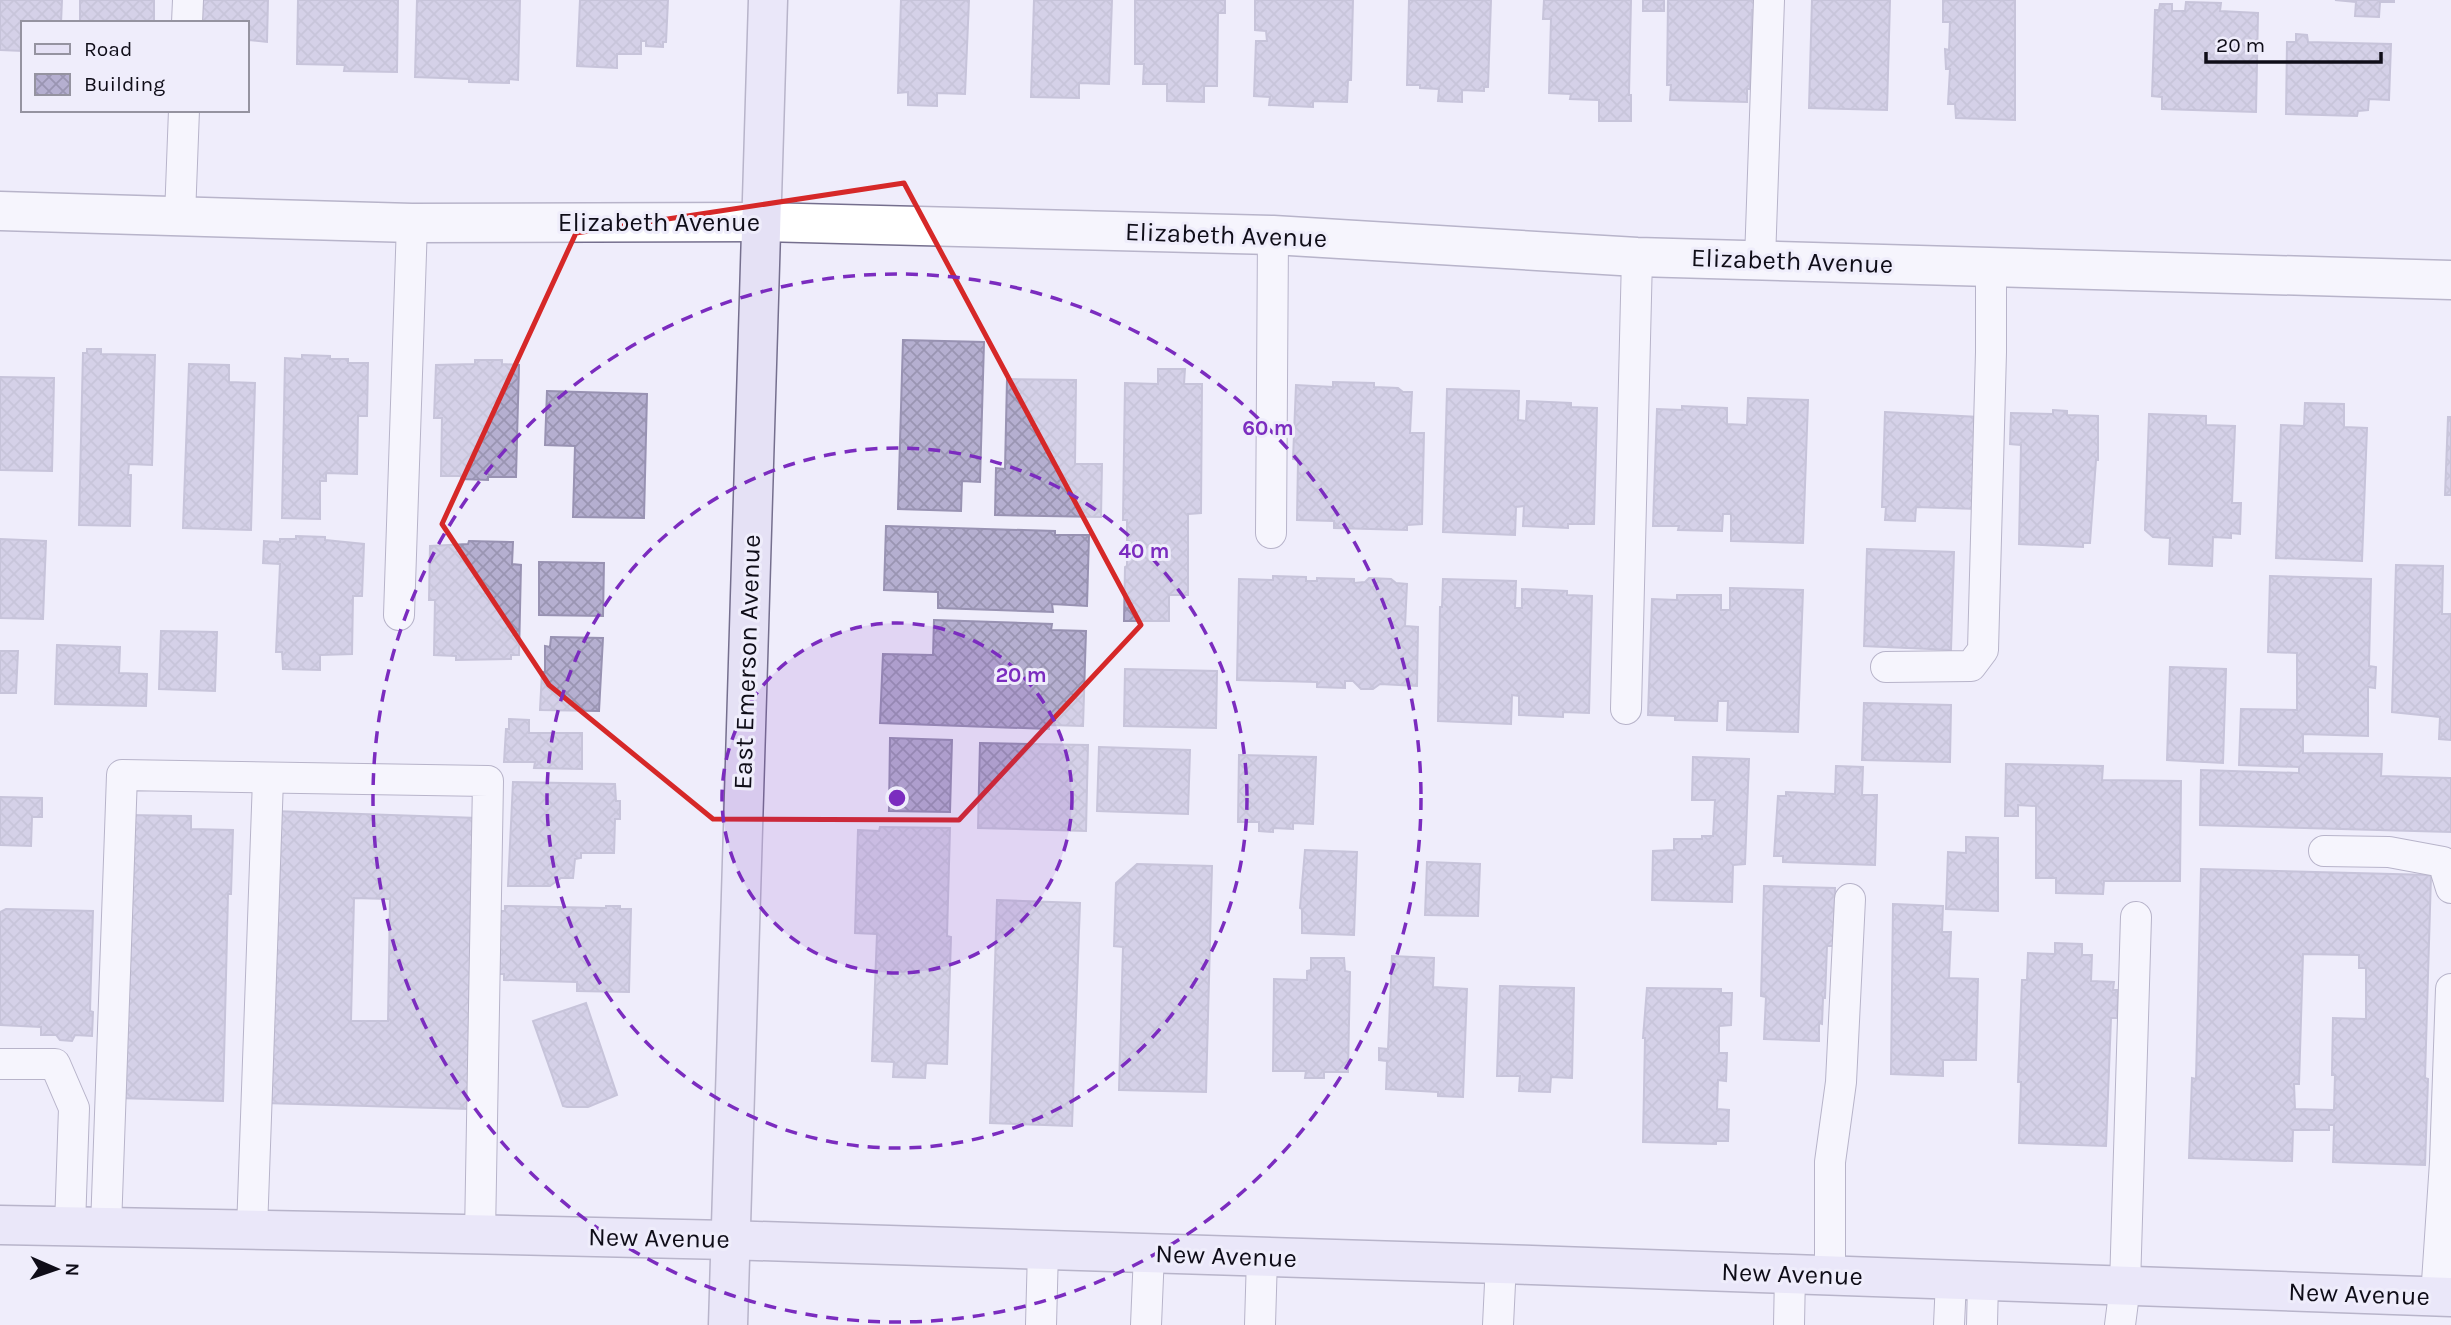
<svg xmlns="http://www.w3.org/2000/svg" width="2451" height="1325" viewBox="0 0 2451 1325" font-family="Karla,sans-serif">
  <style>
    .building { fill: url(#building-cross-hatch); stroke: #9892b2; stroke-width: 2; fill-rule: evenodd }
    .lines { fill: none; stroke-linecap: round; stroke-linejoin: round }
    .lane-casing { stroke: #756f8e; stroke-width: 32 }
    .street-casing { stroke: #756f8e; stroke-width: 41 }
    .secondary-casing { stroke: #756f8e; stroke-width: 41 }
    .lane { stroke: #fff; stroke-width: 30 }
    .street { stroke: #fff; stroke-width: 38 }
    .secondary { stroke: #e5e1f5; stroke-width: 38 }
    .marked { fill: none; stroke: #d62828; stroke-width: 5; stroke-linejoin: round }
    .ring { fill: none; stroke: #7b2cbf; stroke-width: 3.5; stroke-dasharray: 12 9 }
    .labels { text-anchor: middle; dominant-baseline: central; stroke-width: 6; stroke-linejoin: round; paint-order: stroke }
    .street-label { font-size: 26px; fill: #0f0d18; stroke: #efedfb }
    .centre { fill: #7b2cbf; stroke: #efedfb; stroke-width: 3.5 }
    .ring-label { font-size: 21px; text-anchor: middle; font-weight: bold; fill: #7b2cbf; stroke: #efedfb; stroke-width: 6; stroke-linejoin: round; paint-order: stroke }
  </style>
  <defs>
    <pattern id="building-cross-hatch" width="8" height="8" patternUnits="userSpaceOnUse" patternTransform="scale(1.75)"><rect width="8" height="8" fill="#b5afd0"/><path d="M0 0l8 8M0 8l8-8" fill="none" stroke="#9a95b2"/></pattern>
  </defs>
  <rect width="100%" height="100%" fill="#efedfb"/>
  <g class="building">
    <path d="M 0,0 L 62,0 L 61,23 L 23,23 L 23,51 L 0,50 Z"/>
    <rect x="80" y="0" width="74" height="23"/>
    <path d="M 201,0 L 268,0 L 267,42 L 249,40 L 249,56 L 247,56 L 247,23 L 200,23 Z"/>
    <path d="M 298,0 L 398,0 L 397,72 L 344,71 L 345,65 L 297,64 Z"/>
    <path d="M 417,0 L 520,0 L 518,80 L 509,79 L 509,83 L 469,82 L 469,79 L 415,77 Z"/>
    <path d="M 580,0 L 668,0 L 666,42 L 663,42 L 663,47 L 646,46 L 646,41 L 641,41 L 641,54 L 617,54 L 617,68 L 577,66 Z"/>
    <path d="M 901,0 L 969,0 L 965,94 L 937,93 L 937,106 L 908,105 L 908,92 L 898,93 Z"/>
    <path d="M 1034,0 L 1112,0 L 1109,84 L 1079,83 L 1079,98 L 1031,97 Z"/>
    <path d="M 1135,0 L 1225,0 L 1225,13 L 1218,13 L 1217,86 L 1204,86 L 1204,102 L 1167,101 L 1167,84 L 1143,84 L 1144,64 L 1135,64 Z"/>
    <path d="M 1255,0 L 1353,0 L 1351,80 L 1348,80 L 1347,102 L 1313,101 L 1313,107 L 1269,105 L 1270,97 L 1254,96 L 1256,41 L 1267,41 L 1266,31 L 1255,30 Z"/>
    <path d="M 1409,0 L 1491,0 L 1488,87 L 1484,87 L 1484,91 L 1462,90 L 1462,102 L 1438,101 L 1439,89 L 1420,88 L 1420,85 L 1407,85 Z"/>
    <path d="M 1544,0 L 1631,0 L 1629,95 L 1631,95 L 1631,121 L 1599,121 L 1599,100 L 1570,99 L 1571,94 L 1549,93 L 1551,19 L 1543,19 Z"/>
    <rect x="1643" y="0" width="21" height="11"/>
    <path d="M 1668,0 L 1755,0 L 1755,10 L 1752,10 L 1750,89 L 1747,89 L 1747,102 L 1670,100 L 1671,85 L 1667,85 Z"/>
    <path d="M 1812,0 L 1890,0 L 1887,110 L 1809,108 Z"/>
    <path d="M 1943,0 L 2015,0 L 2015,120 L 1956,118 L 1955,104 L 1948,104 L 1950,69 L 1946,69 L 1945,49 L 1949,50 L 1950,22 L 1943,22 Z"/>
    <path d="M 2335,0 L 2394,0 L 2394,2 L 2380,2 L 2379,17 L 2355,16 L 2356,2 Z"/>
    <path d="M 2186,2 L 2221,3 L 2220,11 L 2258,13 L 2256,112 L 2162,109 L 2162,97 L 2152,96 L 2155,10 L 2159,10 L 2160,4 L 2172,4 L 2172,11 L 2185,11 Z"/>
    <path d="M 2296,34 L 2307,35 L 2308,42 L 2391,44 L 2389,100 L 2369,99 L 2368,110 L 2358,111 L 2357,116 L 2286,114 L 2287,42 L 2296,42 Z"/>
    <path d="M 903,340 L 984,342 L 980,482 L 962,481 L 961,511 L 898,509 Z"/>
    <path d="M 87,349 L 101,349 L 101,354 L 155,355 L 152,465 L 129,464 L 128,475 L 131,475 L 130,526 L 79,525 L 83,353 L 87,353 Z"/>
    <path d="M 302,355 L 330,356 L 330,359 L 348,359 L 348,363 L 368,363 L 367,416 L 358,416 L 357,474 L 326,473 L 326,481 L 320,481 L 320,519 L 282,518 L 285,358 L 302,359 Z"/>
    <path d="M 475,360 L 502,360 L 502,364 L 519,365 L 516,477 L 488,477 L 488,480 L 461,479 L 461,476 L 441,476 L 442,418 L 434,418 L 436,365 L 475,364 Z"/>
    <path d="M 189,364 L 229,365 L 229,382 L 255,383 L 251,530 L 183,528 Z"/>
    <path d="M 1158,369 L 1185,369 L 1184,384 L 1202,384 L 1201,513 L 1188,514 L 1188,595 L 1169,595 L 1169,621 L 1124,621 L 1125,567 L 1127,566 L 1127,520 L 1123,520 L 1125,383 L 1158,384 Z"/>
    <path d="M 0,377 L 54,378 L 52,471 L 0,470 Z"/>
    <path d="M 1007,379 L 1076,380 L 1075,464 L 1102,464 L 1101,517 L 995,515 L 996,468 L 1005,469 Z"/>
    <path d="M 1333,382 L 1374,383 L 1374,387 L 1398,388 L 1403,392 L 1412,392 L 1410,433 L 1424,433 L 1422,524 L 1407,525 L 1407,530 L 1334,528 L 1334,521 L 1297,520 L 1298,460 L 1293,459 L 1296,385 L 1333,387 Z"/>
    <path d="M 1447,389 L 1519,391 L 1518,420 L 1526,421 L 1527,401 L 1571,403 L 1571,407 L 1597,408 L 1594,524 L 1568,524 L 1568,528 L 1523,526 L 1524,506 L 1516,507 L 1515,535 L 1443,532 Z"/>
    <path d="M 547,391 L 647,394 L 644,518 L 573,517 L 575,446 L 545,445 Z"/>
    <path d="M 1748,398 L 1808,400 L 1803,543 L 1731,541 L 1731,514 L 1723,514 L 1722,531 L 1678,530 L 1679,526 L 1653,526 L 1657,409 L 1682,410 L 1682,406 L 1727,408 L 1727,424 L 1747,425 Z"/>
    <path d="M 2305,403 L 2344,404 L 2344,427 L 2367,428 L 2362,561 L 2276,558 L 2281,425 L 2304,426 Z"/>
    <path d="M 2053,410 L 2067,411 L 2067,415 L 2098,416 L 2098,460 L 2096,460 L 2090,543 L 2083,543 L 2083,547 L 2019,544 L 2021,445 L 2010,444 L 2011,413 L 2053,414 Z"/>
    <path d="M 1885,412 L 1979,417 L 1977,509 L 1916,507 L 1915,521 L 1885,520 L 1886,507 L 1882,507 Z"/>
    <path d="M 2149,414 L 2206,416 L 2206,425 L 2235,426 L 2232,503 L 2241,503 L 2240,534 L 2231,533 L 2231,538 L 2213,537 L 2212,566 L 2169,564 L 2170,538 L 2153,537 L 2145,530 Z"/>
    <path d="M 2448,417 L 2451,417 L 2451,495 L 2445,495 Z"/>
    <path d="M 886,526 L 1055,531 L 1055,535 L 1089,535 L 1087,606 L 1052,604 L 1053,612 L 938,608 L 938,592 L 884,590 Z"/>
    <path d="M 296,536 L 325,537 L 325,540 L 364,544 L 362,596 L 353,596 L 352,654 L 320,655 L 320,670 L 283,669 L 282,652 L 276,652 L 280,564 L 263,563 L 264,541 L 280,542 L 280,539 L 296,539 Z"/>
    <path d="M 0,539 L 46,541 L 43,619 L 0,618 Z"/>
    <path d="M 469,541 L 513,542 L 512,564 L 521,565 L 519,655 L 511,655 L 511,659 L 456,660 L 456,656 L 434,655 L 435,600 L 429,600 L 430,546 L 468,544 Z"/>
    <path d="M 1867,549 L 1954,552 L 1951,650 L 1864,646 Z"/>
    <path d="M 539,562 L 604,563 L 603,616 L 539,615 Z"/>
    <path d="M 2396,565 L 2443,566 L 2442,614 L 2451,614 L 2451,740 L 2439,739 L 2440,717 L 2392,712 Z"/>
    <path d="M 1273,576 L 1306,577 L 1306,581 L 1317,581 L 1317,578 L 1354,579 L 1354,583 L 1365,582 L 1369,578 L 1391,579 L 1396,583 L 1407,584 L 1405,626 L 1418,627 L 1417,686 L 1380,684 L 1373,689 L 1361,689 L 1353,681 L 1345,681 L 1345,688 L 1317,687 L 1317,682 L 1237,680 L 1239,579 L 1273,580 Z"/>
    <path d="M 2270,576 L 2371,579 L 2369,666 L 2376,667 L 2375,688 L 2368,687 L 2368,736 L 2303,734 L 2303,753 L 2382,754 L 2381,776 L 2451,778 L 2451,832 L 2200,825 L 2201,770 L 2299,773 L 2299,767 L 2239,765 L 2241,709 L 2297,710 L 2297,653 L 2268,652 Z"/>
    <path d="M 1443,579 L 1516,581 L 1515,608 L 1522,608 L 1522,589 L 1567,591 L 1567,595 L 1592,596 L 1589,713 L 1563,712 L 1563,717 L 1519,715 L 1519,696 L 1512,695 L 1511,724 L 1438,721 L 1440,607 L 1442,607 Z"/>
    <path d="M 1730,588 L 1803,590 L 1798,732 L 1727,730 L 1728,701 L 1718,701 L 1717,721 L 1675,720 L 1675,716 L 1648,715 L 1652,599 L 1677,600 L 1677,595 L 1721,595 L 1721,610 L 1730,610 Z"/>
    <path d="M 934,620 L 1052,624 L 1051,630 L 1086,631 L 1083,726 L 1049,725 L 1049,729 L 880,723 L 883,654 L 933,655 Z"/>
    <path d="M 161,631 L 217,632 L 215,691 L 159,689 Z"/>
    <path d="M 551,637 L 603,638 L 599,711 L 540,710 L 542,672 L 545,672 L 545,646 L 550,647 Z"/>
    <path d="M 57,645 L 120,647 L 119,673 L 147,674 L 146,706 L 55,704 Z"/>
    <path d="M 0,651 L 18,651 L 16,693 L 0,693 Z"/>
    <path d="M 2170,667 L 2226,669 L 2223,763 L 2167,760 Z"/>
    <path d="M 1125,669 L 1217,671 L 1216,728 L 1124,726 Z"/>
    <path d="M 1864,703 L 1951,705 L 1950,762 L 1862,760 Z"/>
    <path d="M 509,719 L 529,720 L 529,733 L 582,733 L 582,769 L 534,768 L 535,762 L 504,762 L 506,729 L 509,729 Z"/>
    <path d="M 890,738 L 952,740 L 950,812 L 889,811 Z"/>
    <path d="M 980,743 L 1088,745 L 1086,831 L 978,828 Z"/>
    <path d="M 1099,747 L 1190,750 L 1188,814 L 1097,811 Z"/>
    <path d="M 1239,755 L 1316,757 L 1313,824 L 1293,823 L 1293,829 L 1273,828 L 1273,832 L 1259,831 L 1259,822 L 1238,822 Z"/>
    <path d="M 1693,757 L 1749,759 L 1745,864 L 1733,865 L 1732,902 L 1652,900 L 1653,851 L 1674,850 L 1674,839 L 1702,839 L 1702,836 L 1713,836 L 1715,800 L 1692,800 Z"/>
    <path d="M 2006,764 L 2103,766 L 2102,780 L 2181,781 L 2180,881 L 2104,881 L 2103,894 L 2056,893 L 2056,878 L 2036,878 L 2036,806 L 2018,805 L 2018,816 L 2005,816 Z"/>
    <path d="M 1836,766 L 1863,767 L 1862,795 L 1877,795 L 1875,865 L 1783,862 L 1783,856 L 1774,856 L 1778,796 L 1786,796 L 1786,792 L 1835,794 Z"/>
    <path d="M 513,782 L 615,784 L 616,801 L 620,801 L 620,819 L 615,819 L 614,853 L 581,853 L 581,858 L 575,859 L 573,878 L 561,878 L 550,886 L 508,886 Z"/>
    <path d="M 0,797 L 42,798 L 42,817 L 32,817 L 31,846 L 0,845 Z"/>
    <path d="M 273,811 L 478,818 L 469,1109 L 265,1103 ZM 354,898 L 390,899 L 388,1021 L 351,1021 Z"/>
    <path d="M 126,815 L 191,816 L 191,829 L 233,830 L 231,894 L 228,894 L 223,1101 L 117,1098 Z"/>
    <path d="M 880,827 L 950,828 L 947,936 L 951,937 L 947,1064 L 926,1063 L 925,1078 L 893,1077 L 894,1062 L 872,1061 L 877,934 L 855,933 L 858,830 L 879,831 Z"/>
    <path d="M 1966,837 L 1998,838 L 1998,911 L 1946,909 L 1948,852 L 1966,853 Z"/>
    <path d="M 1305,850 L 1357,852 L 1354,935 L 1302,933 L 1302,909 L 1300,908 Z"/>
    <path d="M 1427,862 L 1480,864 L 1478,916 L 1425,915 Z"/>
    <path d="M 1137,864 L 1212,866 L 1206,1092 L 1119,1090 L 1123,947 L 1114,946 L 1116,883 Z"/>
    <path d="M 2201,869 L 2431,875 L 2425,1078 L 2428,1079 L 2425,1165 L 2333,1162 L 2334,1125 L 2329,1125 L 2329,1130 L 2293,1130 L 2292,1161 L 2189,1158 L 2192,1078 L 2196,1079 ZM 2303,954 L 2359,955 L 2359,968 L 2366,968 L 2366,1019 L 2333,1018 L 2332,1075 L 2335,1075 L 2334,1110 L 2295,1109 L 2294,1084 L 2299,1084 Z"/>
    <path d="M 1764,886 L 1835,888 L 1834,946 L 1827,946 L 1825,998 L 1823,998 L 1822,1024 L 1819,1023 L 1819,1041 L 1764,1039 L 1766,997 L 1761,996 Z"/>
    <path d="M 997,900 L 1080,903 L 1072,1126 L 990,1123 Z"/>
    <path d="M 1893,904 L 1943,906 L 1942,932 L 1951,932 L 1949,978 L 1978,979 L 1976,1060 L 1943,1060 L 1943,1076 L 1891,1074 Z"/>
    <path d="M 505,906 L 606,908 L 606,906 L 620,906 L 620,909 L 631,909 L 629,992 L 577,991 L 577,982 L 504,980 L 504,974 L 496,974 L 497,911 L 505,911 Z"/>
    <path d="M 6,909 L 93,911 L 90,1011 L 93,1012 L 92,1036 L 75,1035 L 72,1041 L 60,1040 L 56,1035 L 41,1035 L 41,1027 L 0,1025 L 0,912 Z"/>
    <path d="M 2055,943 L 2082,944 L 2082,955 L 2092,955 L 2091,981 L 2114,982 L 2113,990 L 2118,990 L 2117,1018 L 2111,1018 L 2106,1146 L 2019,1143 L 2021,1082 L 2018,1082 L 2022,980 L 2027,980 L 2028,953 L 2055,954 Z"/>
    <path d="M 1392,956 L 1434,958 L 1433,987 L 1467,989 L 1463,1097 L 1438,1096 L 1438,1092 L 1386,1089 L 1387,1061 L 1379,1060 L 1379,1048 L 1388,1049 Z"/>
    <path d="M 1311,958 L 1344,958 L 1345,971 L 1350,972 L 1348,1072 L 1324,1072 L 1324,1078 L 1305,1078 L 1306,1071 L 1273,1071 L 1274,979 L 1307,980 L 1307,971 L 1311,970 Z"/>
    <path d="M 1500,986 L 1574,988 L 1572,1078 L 1551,1077 L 1550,1092 L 1519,1091 L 1520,1076 L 1497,1076 Z"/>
    <path d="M 1647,988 L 1721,989 L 1721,993 L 1732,993 L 1731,1025 L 1719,1026 L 1719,1053 L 1727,1053 L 1726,1081 L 1718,1080 L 1717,1109 L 1729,1110 L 1728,1141 L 1716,1141 L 1716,1144 L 1643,1142 L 1645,1038 L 1643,1038 Z"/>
    <path d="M 586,1003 L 617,1095 L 588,1107 L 567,1107 L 563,1106 L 561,1100 L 533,1021 Z"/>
  </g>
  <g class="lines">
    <defs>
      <g id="lane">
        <path d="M 187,23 L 188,0"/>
        <path d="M 180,216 L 184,110"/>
        <path d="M 1760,260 L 1769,0"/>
        <path d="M 1271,533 L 1273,235"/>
        <path d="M 399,615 L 412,223"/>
        <path d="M 1886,667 L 1971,666 L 1983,650 L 1991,352 L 1991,267"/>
        <path d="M 1626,709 L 1637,257"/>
        <path d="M 2324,851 L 2389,852 L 2443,862 L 2451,888"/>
        <path d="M 0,1064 L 55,1064 L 74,1108 L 70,1226"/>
        <path d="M 106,1227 L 122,775 L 488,781 L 480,1235"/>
        <path d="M 252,1230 L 268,779"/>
        <path d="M 1830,1276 L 1830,1162 L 1841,1082 L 1850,899"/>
        <path d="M 2436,1297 L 2445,1162 L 2451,989"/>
        <path d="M 1041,1325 L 1043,1250"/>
        <path d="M 1146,1325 L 1149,1253"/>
        <path d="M 1260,1325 L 1262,1257"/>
        <path d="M 1498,1325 L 1501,1263"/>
        <path d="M 1789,1325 L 1790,1274"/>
        <path d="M 1949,1325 L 1951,1280"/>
        <path d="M 1982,1325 L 1983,1282"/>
        <path d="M 2120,1325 L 2125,1286 L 2136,917"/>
      </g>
      <path id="street" d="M 0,211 L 412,223 L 761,222 L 1273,235 L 1637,257 L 2451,280"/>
      <g id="secondary">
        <path d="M 0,1225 C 242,1230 485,1233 727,1240 C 1302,1256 1876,1277 2451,1297"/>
        <path d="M 728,1325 L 768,0"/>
      </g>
    </defs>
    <use href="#lane" class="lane-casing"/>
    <use href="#street" class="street-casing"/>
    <use href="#secondary" class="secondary-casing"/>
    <use href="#lane" class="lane"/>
    <use href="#street" class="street"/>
    <use href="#secondary" class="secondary"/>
  </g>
  <path d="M0 0H2451V1325H0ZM 904,183 L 1141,625 L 959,820 L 713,819 L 549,685 L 442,524 L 576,233 Z" fill="#efedfb" fill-opacity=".55" fill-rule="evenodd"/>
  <path class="marked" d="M 904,183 L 1141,625 L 959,820 L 713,819 L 549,685 L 442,524 L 576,233 Z"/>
  <circle cx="897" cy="798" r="175" fill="#7b2cbf" fill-opacity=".12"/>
  <g class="ring">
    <circle cx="897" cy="798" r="175"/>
    <circle cx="897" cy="798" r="350"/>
    <circle cx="897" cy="798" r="524"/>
  </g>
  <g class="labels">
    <g class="street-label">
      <text x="659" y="222">Elizabeth Avenue</text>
      <text transform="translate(1226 235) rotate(2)">Elizabeth Avenue</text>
      <text transform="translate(1792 261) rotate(2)">Elizabeth Avenue</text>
      <text transform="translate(747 662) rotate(-88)">East Emerson Avenue</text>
      <text transform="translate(659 1238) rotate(1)">New Avenue</text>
      <text transform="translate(1226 1256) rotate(2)">New Avenue</text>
      <text transform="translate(1792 1274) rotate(2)">New Avenue</text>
      <text transform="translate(2359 1294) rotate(2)">New Avenue</text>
    </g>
  </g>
  <circle cx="897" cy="798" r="10" class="centre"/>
  <g class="ring-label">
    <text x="1268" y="435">60 m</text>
    <text x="1144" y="558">40 m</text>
    <text x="1021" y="682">20 m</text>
  </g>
  <rect x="21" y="21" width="228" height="91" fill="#efedfb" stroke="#9593a0" stroke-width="2"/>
  <rect x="35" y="44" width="35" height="10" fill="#e5e1f5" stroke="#9593a0" stroke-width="2"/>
  <text x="84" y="56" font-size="21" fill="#0f0d18">Road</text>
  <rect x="35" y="74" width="35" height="21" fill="url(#building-cross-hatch)" stroke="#9593a0" stroke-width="2"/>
  <text x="84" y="91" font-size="21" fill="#0f0d18">Building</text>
  <g transform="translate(56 1269) rotate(92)" stroke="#efedfb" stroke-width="5" paint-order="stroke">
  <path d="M0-5L12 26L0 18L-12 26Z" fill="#0f0d18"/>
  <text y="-10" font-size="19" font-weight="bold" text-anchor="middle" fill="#0f0d18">N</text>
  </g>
  <path d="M2206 52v10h175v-10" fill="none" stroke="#0f0d18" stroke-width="3.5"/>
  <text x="2216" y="52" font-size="21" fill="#0f0d18" stroke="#efedfb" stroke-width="5" paint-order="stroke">20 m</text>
</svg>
